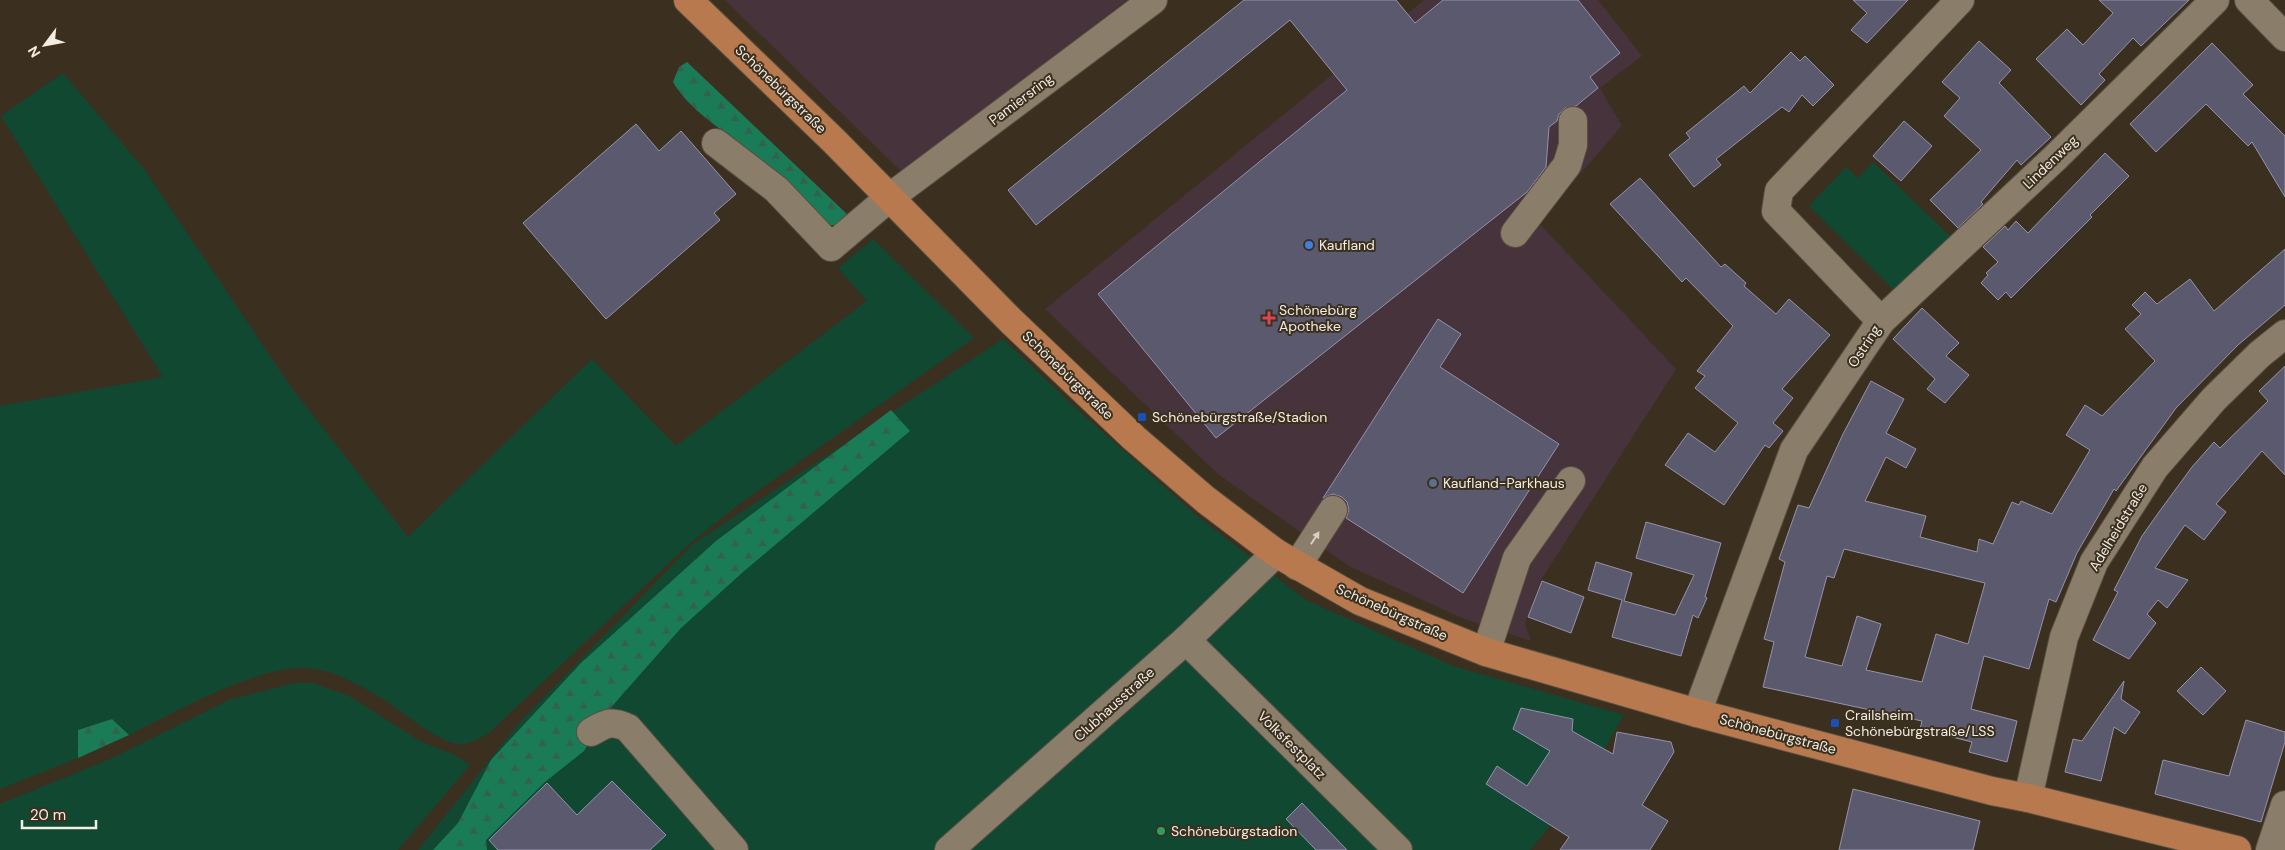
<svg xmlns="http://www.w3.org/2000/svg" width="2285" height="850" viewBox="0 0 2285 850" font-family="'DM Sans',sans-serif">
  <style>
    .commercial { fill: #46333b }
    .green { fill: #104832 }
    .forest { fill: url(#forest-firs) }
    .building { fill: #5a596e; stroke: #9493aa; fill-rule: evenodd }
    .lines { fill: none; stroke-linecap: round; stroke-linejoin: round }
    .minor-casing { stroke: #584f40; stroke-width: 30 }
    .major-casing { stroke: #584f40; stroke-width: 30 }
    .minor { stroke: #8a7d6a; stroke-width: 28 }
    .major { stroke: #b8794e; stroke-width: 28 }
    .oneway { fill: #d9d0c3 }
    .shop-dot { fill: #3f7fe0; stroke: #3b301f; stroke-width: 2 }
    .health-dot { fill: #e0444e; stroke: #3b301f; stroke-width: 2 }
    .transit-dot { fill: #1a4fb4; stroke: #3b301f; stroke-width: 2 }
    .service-dot { fill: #5c6f8a; stroke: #3b301f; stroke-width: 2 }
    .leisure-dot { fill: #2e9e5b; stroke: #3b301f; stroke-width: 2 }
    .labels { text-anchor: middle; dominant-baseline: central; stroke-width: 4; stroke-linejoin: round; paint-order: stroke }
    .street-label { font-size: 14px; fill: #f3ece1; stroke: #3b301f }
    .poi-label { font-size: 14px; fill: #f3ece1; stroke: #3b301f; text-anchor: start }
  </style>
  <defs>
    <pattern id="forest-firs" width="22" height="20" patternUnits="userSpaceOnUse" patternTransform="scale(1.25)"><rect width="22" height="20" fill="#1a7c56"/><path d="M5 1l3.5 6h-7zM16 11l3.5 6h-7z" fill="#32624d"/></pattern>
  </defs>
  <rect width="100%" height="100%" fill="#3b301f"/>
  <g class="commercial">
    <path d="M 725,0 L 1127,0 L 902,172 Z"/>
    <path d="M 1424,0 L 1598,0 L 1642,56 L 1600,88 L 1622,126 L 1538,222 L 1676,369 L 1541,580 L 1525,624 L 1531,641 L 1464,619 L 1349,566 L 1219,475 L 1045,309 Z"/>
  </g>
  <g class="green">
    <path d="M 63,73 L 144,169 L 291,387 L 408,537 L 592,359 L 676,446 L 867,301 L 838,268 L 873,239 L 974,338 L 738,505 L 688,545 L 488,734 C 481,737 471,743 463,744 C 442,746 403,712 385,700 C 365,688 339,673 316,669 C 266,659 175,713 129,735 L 112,719 L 78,730 L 78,758 L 0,789 L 0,406 L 163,377 L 1,116 Z"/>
    <path d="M 1873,162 L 1954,240 L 1900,296 L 1809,206 L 1846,167 L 1858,178 Z"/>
    <path d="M 1003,339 L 1079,411 L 1196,515 L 1306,600 L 1453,666 L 1624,715 L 1584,785 L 1530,850 L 418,850 L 520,722 L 693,544 Z"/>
    <path d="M 294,683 L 313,683 L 349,696 L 420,741 L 455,755 L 470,765 L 398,850 L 0,850 L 0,804 L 110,759 L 229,700 Z"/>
  </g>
  <g class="forest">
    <path d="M 687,62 L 850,217 L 838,225 L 820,225 C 800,198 778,175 753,154 C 726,131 691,113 673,82 L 679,67 Z"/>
    <path d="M 891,410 L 910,431 L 743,572 L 681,628 L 607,712 L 584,751 L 545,782 L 486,840 L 487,850 L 433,850 L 458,823 L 491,760 L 581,663 L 716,541 Z"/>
    <path d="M 112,719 L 129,735 L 78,758 L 78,730 Z"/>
  </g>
  <g class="building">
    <path d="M 1244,0 L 1396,0 L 1415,23 L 1443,0 L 1578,0 L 1620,53 L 1590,77 L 1598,88 L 1576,106 L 1565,108 L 1559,114 L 1557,121 L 1549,127 L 1546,167 L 1527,192 L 1216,438 L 1098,294 L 1347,90 L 1290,20 L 1036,225 L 1008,190 Z"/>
    <path d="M 1853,0 L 1908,0 L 1867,43 L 1851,30 L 1867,13 Z"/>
    <path d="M 2099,0 L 2189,0 L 2141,46 L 2133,38 L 2099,74 L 2105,80 L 2081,105 L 2036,59 L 2067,29 L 2083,45 L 2113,13 Z"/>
    <path d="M 1979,41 L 2011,70 L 1999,83 L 2051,137 L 2021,165 L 2017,160 L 1981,202 L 1983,204 L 1958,228 L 1930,200 L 1981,150 L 1944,116 L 1960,98 L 1942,82 Z"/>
    <path d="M 2212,43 L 2253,85 L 2243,94 L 2285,136 L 2285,197 L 2252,142 L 2248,146 L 2206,104 L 2156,152 L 2130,124 Z"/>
    <path d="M 1791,52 L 1800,61 L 1805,56 L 1834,85 L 1813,106 L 1802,95 L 1789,112 L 1782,107 L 1716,159 L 1721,165 L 1694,187 L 1669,155 L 1690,138 L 1686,133 L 1744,86 L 1750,93 Z"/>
    <path d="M 1904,121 L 1932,146 L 1901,181 L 1873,156 Z"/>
    <path d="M 636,124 L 659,151 L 681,131 L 736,194 L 714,213 L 720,220 L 606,319 L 523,223 Z"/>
    <path d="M 2105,153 L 2129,176 L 2090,215 L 2092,217 L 2011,298 L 2006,292 L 1998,300 L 1981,283 L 1988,275 L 1986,273 L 1998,262 L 1983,247 L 2005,226 L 2008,230 L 2016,221 L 2028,233 Z"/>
    <path d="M 1640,178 L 1721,267 L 1725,264 L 1746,283 L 1744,286 L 1776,314 L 1789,299 L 1830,335 L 1782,389 L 1793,398 L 1773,423 L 1783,431 L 1769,448 L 1765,445 L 1724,505 L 1665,465 L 1688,433 L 1715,452 L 1738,423 L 1695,388 L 1705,376 L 1697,371 L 1733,326 L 1686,278 L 1682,282 L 1610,204 Z"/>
    <path d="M 2285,249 L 2285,305 L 2238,345 L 2176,408 L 2116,491 L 2114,489 L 2077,553 L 2056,602 L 2049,599 L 2029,669 L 1984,656 L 1971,709 L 2017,721 L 2007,762 L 1969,752 L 1972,742 L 1920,729 L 1922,721 L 1763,687 L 1774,642 L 1764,639 L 1785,562 L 1779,559 L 1798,505 L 1809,508 L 1843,434 L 1871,381 L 1904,399 L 1886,433 L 1916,449 L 1906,468 L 1886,457 L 1865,501 L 1926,516 L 1920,537 L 1977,552 L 1979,539 L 1993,544 L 2012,502 L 2019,505 L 2021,501 L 2052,514 L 2090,450 L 2066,435 L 2085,405 L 2102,416 L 2155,361 L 2125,329 L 2141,314 L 2132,305 L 2145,292 L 2157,304 L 2190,279 L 2214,311 ZM 1844,549 L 1985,583 L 1968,644 L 1936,634 L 1922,682 L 1866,670 L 1881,624 L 1857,616 L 1842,666 L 1805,657 L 1827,576 L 1834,578 Z"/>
    <path d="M 1922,308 L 1959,343 L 1946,356 L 1969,375 L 1945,403 L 1927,389 L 1935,379 L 1893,339 Z"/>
    <path d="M 1438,319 L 1461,334 L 1440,367 L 1559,444 L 1463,593 L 1346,518 L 1349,510 L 1347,502 L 1342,497 L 1333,494 L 1323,498 Z"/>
    <path d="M 2285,366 L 2285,475 L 2262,451 L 2216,504 L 2226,512 L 2204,540 L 2185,525 L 2155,568 L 2188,580 L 2167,608 L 2158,600 L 2147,614 L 2156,623 L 2129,659 L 2093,640 L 2118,592 L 2114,590 L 2142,536 L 2159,512 L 2192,467 L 2214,442 L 2220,448 L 2268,401 L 2259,391 Z"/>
    <path d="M 1646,522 L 1721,543 L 1705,597 L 1707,598 L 1698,618 L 1693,615 L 1681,656 L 1612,637 L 1622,600 L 1588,590 L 1596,562 L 1632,573 L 1624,601 L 1675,615 L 1694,575 L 1636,558 Z"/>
    <path d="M 1542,581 L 1584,597 L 1571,633 L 1528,617 Z"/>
    <path d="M 2201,667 L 2226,691 L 2203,715 L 2177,691 Z"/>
    <path d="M 2124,681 L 2121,699 L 2140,712 L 2125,734 L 2114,727 L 2101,781 L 2065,772 L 2073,739 L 2082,741 Z"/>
    <path d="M 1521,708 L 1573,719 L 1572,731 L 1613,754 L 1617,732 L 1671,742 L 1674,752 L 1642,805 L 1668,821 L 1650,850 L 1560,850 L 1569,837 L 1486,784 L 1497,766 L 1527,786 L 1550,751 L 1513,729 Z"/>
    <path d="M 2246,720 L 2285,732 L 2285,742 L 2261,822 L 2155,794 L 2163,760 L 2229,776 Z"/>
    <path d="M 612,781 L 666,835 L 650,850 L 498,850 L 489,840 L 547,783 L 577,815 Z"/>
    <path d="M 1853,789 L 1980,821 L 1973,850 L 1839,850 Z"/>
    <path d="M 1302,803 L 1347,850 L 1316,850 L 1286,819 Z"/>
  </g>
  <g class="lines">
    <defs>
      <g id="minor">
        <path d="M 2249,0 L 2285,37"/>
        <path d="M 716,143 L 776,189 L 831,247 L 889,198 L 1153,0"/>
        <path d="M 1515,233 L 1567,165 L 1573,145 L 1573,121"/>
        <path d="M 1881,321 L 2055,158 L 2215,0"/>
        <path d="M 1297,566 L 1333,510"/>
        <path d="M 1186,640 L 1398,850"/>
        <path d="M 1486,652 L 1517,558 L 1571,481"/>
        <path d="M 1697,713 L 1794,450 L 1881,321 L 1776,211 L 1779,191 L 1960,0"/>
        <path d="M 591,732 C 606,723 612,720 628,728 L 734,850"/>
        <path d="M 2028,798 L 2064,637 L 2094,562 L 2155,467 L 2214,399 L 2260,354 L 2285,334"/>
        <path d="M 949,850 L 1186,640 L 1276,553"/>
        <path d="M 2270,850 L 2285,805"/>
      </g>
      <path id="major" d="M 688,0 L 834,141 L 1011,321 L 1134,438 L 1206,500 L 1276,553 L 1360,601 L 1486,652 L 1697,713 L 1992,791 L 2028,798 L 2237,850"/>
    </defs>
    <use href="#minor" class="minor-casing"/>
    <use href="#major" class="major-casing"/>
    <use href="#minor" class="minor"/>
    <use href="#major" class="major"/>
  </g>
  <defs><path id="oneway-solid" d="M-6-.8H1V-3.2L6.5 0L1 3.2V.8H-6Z" transform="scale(1.25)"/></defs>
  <use class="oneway" href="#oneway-solid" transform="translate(1315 538) rotate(-57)"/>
  <circle class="shop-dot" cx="1309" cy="245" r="5"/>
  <path class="health-dot" d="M1266.5 310.5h5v5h5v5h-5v5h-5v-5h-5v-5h5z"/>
  <g class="transit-dot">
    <rect x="1137" y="412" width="10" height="10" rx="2.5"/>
    <rect x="1830" y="718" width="10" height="10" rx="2.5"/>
  </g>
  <circle class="service-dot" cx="1433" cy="483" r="5"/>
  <circle class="leisure-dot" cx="1161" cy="831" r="5"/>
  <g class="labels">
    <g class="street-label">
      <text transform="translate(781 89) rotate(44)">Schönebürgstraße</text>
      <text transform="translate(1021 99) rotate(-37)">Pamiersring</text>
      <text transform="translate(2050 162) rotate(-44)">Lindenweg</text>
      <text transform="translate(1864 346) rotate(-57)">Ostring</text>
      <text transform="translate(1068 375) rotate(44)">Schönebürgstraße</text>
      <text transform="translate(2118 527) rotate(-59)">Adelheidstraße</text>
      <text transform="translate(1392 612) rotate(24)">Schönebürgstraße</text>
      <text transform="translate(1114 704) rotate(-42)">Clubhausstraße</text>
      <text transform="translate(1778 734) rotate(15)">Schönebürgstraße</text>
      <text transform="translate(1292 745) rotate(45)">Volksfestplatz</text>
    </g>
    <g class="poi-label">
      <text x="1319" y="245">Kaufland</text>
      <text x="1279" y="310">Schönebürg<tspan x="1279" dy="16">Apotheke</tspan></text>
      <text x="1152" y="417">Schönebürgstraße/Stadion</text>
      <text x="1443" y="483">Kaufland-Parkhaus</text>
      <text x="1845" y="715">Crailsheim<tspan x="1845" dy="16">Schönebürgstraße/LSS</tspan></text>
      <text x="1171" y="831">Schönebürgstadion</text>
    </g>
  </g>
  <g transform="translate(45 45) rotate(238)" stroke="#3b301f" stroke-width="4" paint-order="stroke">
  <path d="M0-4L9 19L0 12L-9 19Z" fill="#f3ece1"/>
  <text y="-8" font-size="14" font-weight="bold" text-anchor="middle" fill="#f3ece1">N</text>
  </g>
  <path d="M22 820v8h74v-8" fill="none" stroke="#f3ece1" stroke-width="2.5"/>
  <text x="30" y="820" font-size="15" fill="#f3ece1" stroke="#3b301f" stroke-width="4" paint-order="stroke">20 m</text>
</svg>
